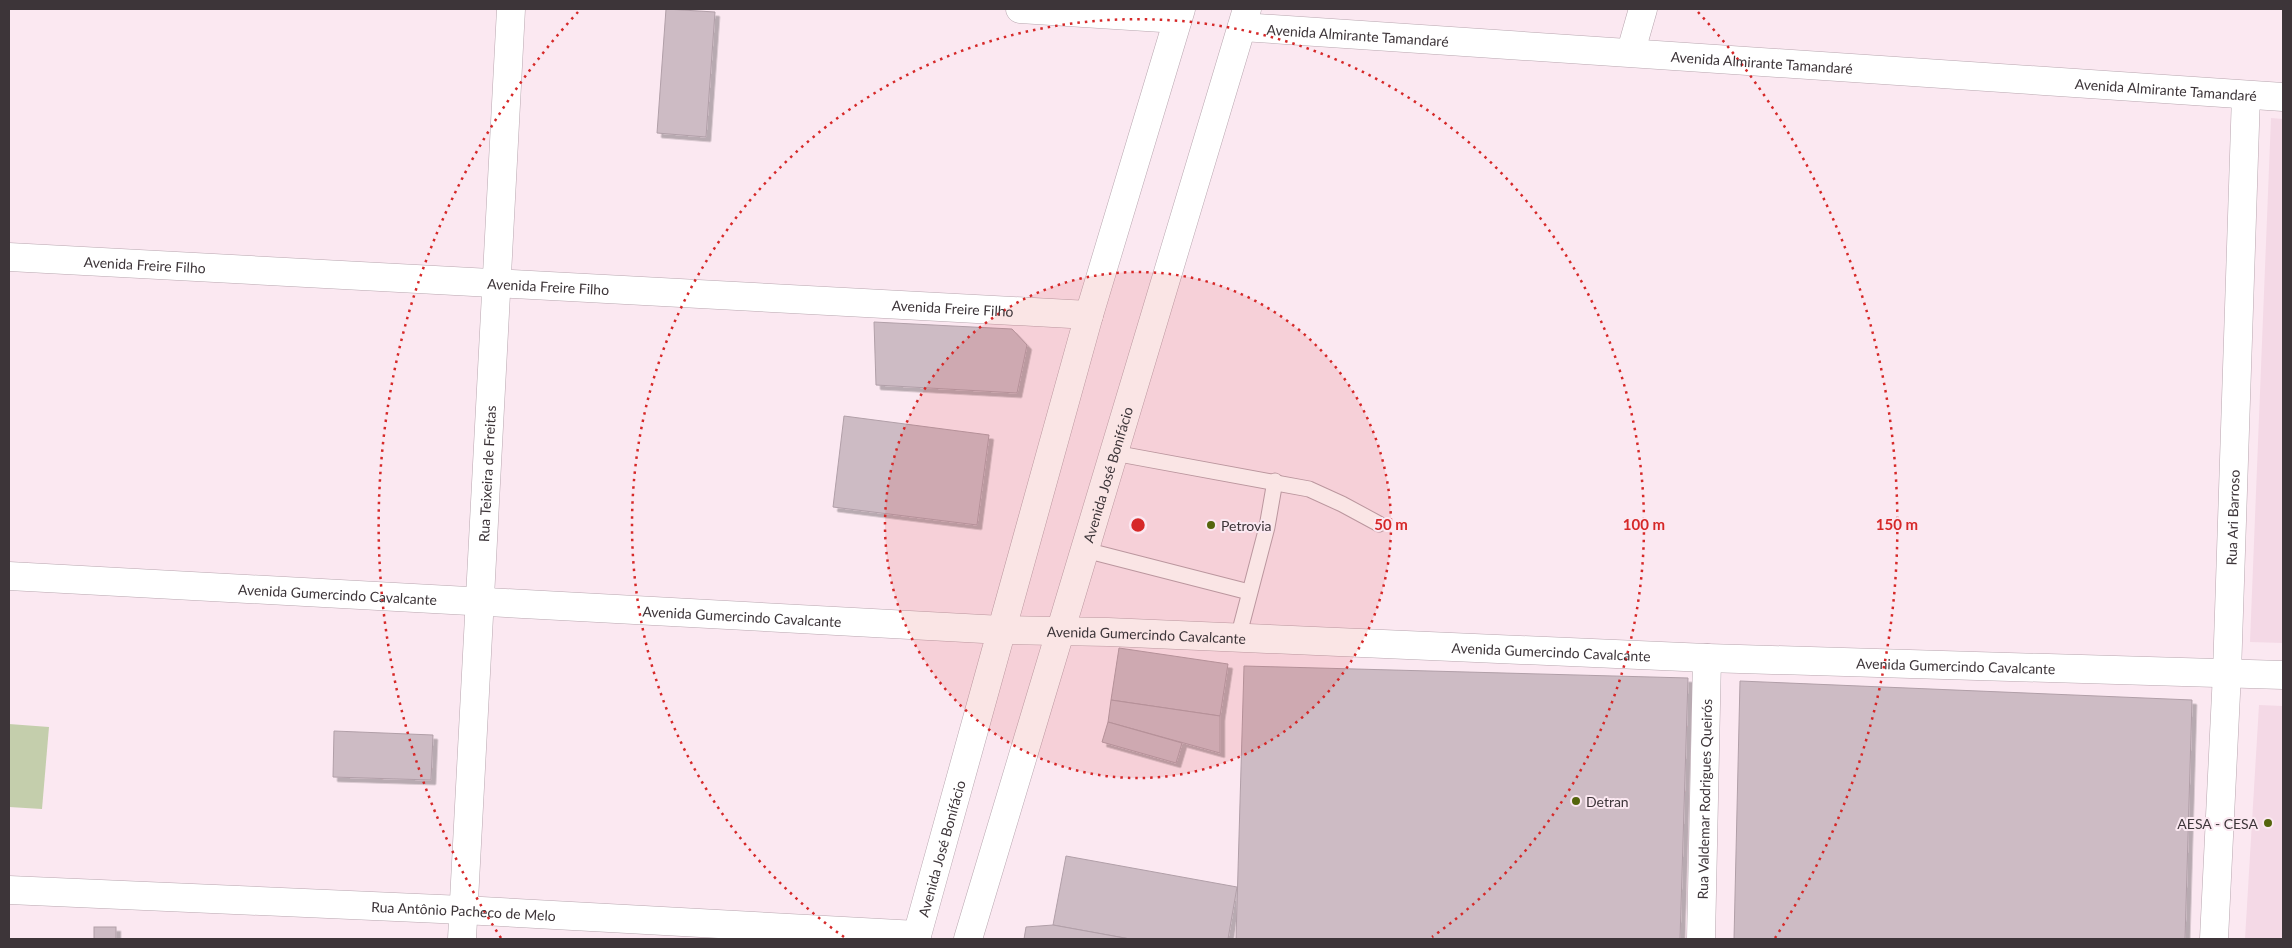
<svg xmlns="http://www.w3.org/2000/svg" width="2292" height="948" viewBox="0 0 2292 948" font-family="Lato,sans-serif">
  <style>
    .built { fill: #f4d9e6 }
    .green { fill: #c4ceac }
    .building { fill: #cdbbc4; stroke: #b19fa8; filter: url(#shadow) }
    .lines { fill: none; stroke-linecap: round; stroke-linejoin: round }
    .service-casing { stroke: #b8a6af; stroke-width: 17 }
    .minor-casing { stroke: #b8a6af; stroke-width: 29 }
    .tertiary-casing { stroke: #b8a6af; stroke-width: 29 }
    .secondary-casing { stroke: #b8a6af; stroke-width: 29 }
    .service { stroke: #fff; stroke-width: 15 }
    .minor { stroke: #fff; stroke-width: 28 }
    .tertiary { stroke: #fff; stroke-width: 28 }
    .secondary { stroke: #fff; stroke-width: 28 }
    .ring { fill: none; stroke: #d62828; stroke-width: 2.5; stroke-dasharray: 2.5 5 }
    .poi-dot { fill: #54650c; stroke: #fbe8f1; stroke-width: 2 }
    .labels { text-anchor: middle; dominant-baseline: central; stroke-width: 4; stroke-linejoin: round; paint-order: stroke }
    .street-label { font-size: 14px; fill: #3d3539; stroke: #fbe8f1 }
    .poi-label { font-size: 14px; fill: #3d3539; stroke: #fbe8f1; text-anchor: start }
    .centre { fill: #d62828; stroke: #fbe8f1; stroke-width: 2.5 }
    .ring-label { font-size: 15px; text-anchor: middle; font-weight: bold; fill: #d62828; stroke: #fbe8f1; stroke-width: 4; stroke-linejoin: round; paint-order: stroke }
  </style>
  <defs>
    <filter id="shadow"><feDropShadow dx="4.5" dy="4.5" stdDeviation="0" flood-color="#0004"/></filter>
  </defs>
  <rect width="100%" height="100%" fill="#fbe8f1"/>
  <g class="built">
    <path d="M 2271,118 L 2283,119 L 2283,643 L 2250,642 Z"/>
    <path d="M 2259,705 L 2283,706 L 2283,939 L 2245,939 Z"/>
  </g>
  <path class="green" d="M 9,724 L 49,727 L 42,809 L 9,807 Z"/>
  <g class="building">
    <path d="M 666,9 L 715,12 L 706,137 L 657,133 Z"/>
    <path d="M 874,322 L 1012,329 L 1027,345 L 1017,393 L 876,385 Z"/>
    <path d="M 844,416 L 989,435 L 977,525 L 833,507 Z"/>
    <path d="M 1119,648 L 1228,664 L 1220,716 L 1111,700 Z"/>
    <path d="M 1244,666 L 1688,678 L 1680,939 L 1236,939 Z"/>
    <path d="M 1740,681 L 2192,700 L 2185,939 L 1734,939 Z"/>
    <path d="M 1111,700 L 1220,716 L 1220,753 L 1108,722 Z"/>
    <path d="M 1108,722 L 1182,743 L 1176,763 L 1102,742 Z"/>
    <path d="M 334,731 L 433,735 L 431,780 L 333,777 Z"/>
    <path d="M 1066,856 L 1237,887 L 1228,939 L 1130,939 L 1053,925 Z"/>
    <path d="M 1053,925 L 1130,939 L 1024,939 L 1026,927 Z"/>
    <rect x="94" y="927" width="22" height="12"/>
  </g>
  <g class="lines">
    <defs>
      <g id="service">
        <path d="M 1114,453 L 1309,489 L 1342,504 L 1379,524"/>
        <path d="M 1085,550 L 1249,592"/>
        <path d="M 1238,638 L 1267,527 L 1275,481"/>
      </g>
      <g id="minor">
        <path d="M 1020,9 L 1178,19"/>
        <path d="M 1631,51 L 1643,9"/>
        <path id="s1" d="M 9,257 L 1089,315"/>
        <path id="s2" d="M 9,576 L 1002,630 L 1108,632 L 1707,658 L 2283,675"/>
        <path id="s3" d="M 9,890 L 463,910 L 917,935"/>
        <path id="s4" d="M 462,939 L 511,9"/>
        <path id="s5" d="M 1701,939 L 1707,658"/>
        <path id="s6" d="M 2214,939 L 2227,673 L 2246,95"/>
      </g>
      <g id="tertiary">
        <path id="s7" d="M 1242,27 L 2283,97"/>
      </g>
      <g id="secondary">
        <path id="s8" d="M 916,939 L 1089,315 L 1181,9"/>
        <path id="s9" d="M 968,939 L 1247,9"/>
      </g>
    </defs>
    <use href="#service" class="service-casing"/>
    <use href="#minor" class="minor-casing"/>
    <use href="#tertiary" class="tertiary-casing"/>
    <use href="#secondary" class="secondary-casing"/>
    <use href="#service" class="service"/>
    <use href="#minor" class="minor"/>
    <use href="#tertiary" class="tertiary"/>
    <use href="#secondary" class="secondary"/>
  </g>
  <circle cx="1138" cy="525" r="253" fill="#d62828" fill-opacity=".12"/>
  <g class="ring">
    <circle cx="1138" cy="525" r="253"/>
    <path d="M844 937A506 506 0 1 1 1432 937"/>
    <path d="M501 938A759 759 0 0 1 578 12M1698 12A759 759 0 0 1 1775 938"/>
  </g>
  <g class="poi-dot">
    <circle cx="1211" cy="525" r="5"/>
    <circle cx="1576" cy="801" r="5"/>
    <circle cx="2268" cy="823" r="5"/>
  </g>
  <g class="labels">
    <g class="street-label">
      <text stroke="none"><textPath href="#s7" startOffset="116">Avenida Almirante Tamandaré</textPath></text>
      <text stroke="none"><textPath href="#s7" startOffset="521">Avenida Almirante Tamandaré</textPath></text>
      <text stroke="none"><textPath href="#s7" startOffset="926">Avenida Almirante Tamandaré</textPath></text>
      <text stroke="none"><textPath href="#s1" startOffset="136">Avenida Freire Filho</textPath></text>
      <text stroke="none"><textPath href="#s1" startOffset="540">Avenida Freire Filho</textPath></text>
      <text stroke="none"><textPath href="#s1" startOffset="945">Avenida Freire Filho</textPath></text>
      <text stroke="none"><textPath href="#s4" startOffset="466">Rua Teixeira de Freitas</textPath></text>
      <text stroke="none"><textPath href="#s9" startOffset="485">Avenida José Bonifácio</textPath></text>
      <text stroke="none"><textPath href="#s6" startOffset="422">Rua Ari Barroso</textPath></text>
      <text stroke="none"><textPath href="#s2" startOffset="329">Avenida Gumercindo Cavalcante</textPath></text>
      <text stroke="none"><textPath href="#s2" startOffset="734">Avenida Gumercindo Cavalcante</textPath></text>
      <text stroke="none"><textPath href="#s2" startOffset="1139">Avenida Gumercindo Cavalcante</textPath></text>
      <text stroke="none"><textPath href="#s2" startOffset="1544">Avenida Gumercindo Cavalcante</textPath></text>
      <text stroke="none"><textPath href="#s2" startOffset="1949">Avenida Gumercindo Cavalcante</textPath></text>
      <text stroke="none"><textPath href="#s5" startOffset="140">Rua Valdemar Rodrigues Queirós</textPath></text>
      <text stroke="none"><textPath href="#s8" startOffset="94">Avenida José Bonifácio</textPath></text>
      <text stroke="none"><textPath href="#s3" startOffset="455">Rua Antônio Pacheco de Melo</textPath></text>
    </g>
    <g class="poi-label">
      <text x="1221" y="525">Petrovia</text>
      <text x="1586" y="801">Detran</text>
      <text x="2258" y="823" text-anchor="end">AESA - CESA</text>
    </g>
  </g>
  <circle cx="1138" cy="525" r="8" class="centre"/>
  <g class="ring-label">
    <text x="1391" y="530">50 m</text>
    <text x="1644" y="530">100 m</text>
    <text x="1897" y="530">150 m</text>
  </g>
  <rect width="2292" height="948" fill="none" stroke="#3d3539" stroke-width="20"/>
</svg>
